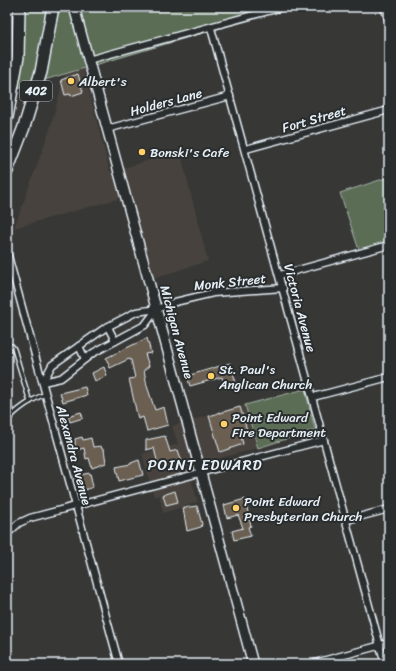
<svg xmlns="http://www.w3.org/2000/svg" width="396" height="671" viewBox="0 0 396 671" font-family="Sriracha,sans-serif">
  <style>
    .built { fill: #46433d }
    .green { fill: #5c6d56; stroke: #a2afa7 }
    .building { fill: #6a5e51; stroke: #e8f1f8 }
    .lines { fill: none; stroke-linecap: round; stroke-linejoin: round }
    .lane-casing { stroke: #e8f1f8; stroke-width: 6 }
    .street-casing { stroke: #e8f1f8; stroke-width: 9 }
    .secondary-casing { stroke: #e8f1f8; stroke-width: 12 }
    .highway-casing { stroke: #e8f1f8; stroke-width: 14 }
    .lane { stroke: #2a2d2e; stroke-width: 3 }
    .street { stroke: #2a2d2e; stroke-width: 6 }
    .secondary { stroke: #2a2d2e; stroke-width: 9 }
    .highway { stroke: #2a2d2e; stroke-width: 11 }
    .poi-dot { fill: #ffd166; stroke: #2a2d2e; stroke-width: 1.5 }
    .labels { text-anchor: middle; dominant-baseline: central; stroke-width: 4; stroke-linejoin: round; paint-order: stroke }
    .shield { fill: #2a2d2e; stroke: #afb6bb; stroke-width: 1 }
    .shield-label { font-size: 12px; font-weight: bold; fill: #e8f1f8 }
    .poi-label { font-size: 13px; fill: #e8f1f8; stroke: #2a2d2e; text-anchor: start }
    .street-label { font-size: 13px; fill: #e8f1f8; stroke: #2a2d2e }
    .quarter-label { font-size: 15px; letter-spacing: 1px; fill: #e8f1f8; stroke: #2a2d2e }
  </style>
  <rect width="100%" height="100%" fill="#373735"/>
  <filter id="ink" filterUnits="userSpaceOnUse"><feTurbulence type="fractalNoise" baseFrequency=".025" numOctaves="2"/><feDisplacementMap in="SourceGraphic" scale="8" xChannelSelector="R" yChannelSelector="G"/><feConvolveMatrix kernelMatrix="1 2 1 2 8 2 1 2 1" color-interpolation-filters="sRGB"/></filter>
  <g filter="url(#ink)">
    <g class="built">
      <path d="M 83,68 L 110,172 L 180,151 L 208,261 L 154,278 L 132,195 L 14,228 L 49,132 L 65,73 Z"/>
      <path d="M 245,405 L 258,448 L 187,467 L 198,502 L 163,513 L 159,495 L 154,497 L 142,454 L 178,444 L 172,426 Z"/>
    </g>
    <g class="green">
      <path d="M 7,7 L 291,7 L 7,91 Z"/>
      <path d="M 389,177 L 389,240 L 359,250 L 340,193 Z"/>
      <path d="M 305,389 L 315,430 L 258,448 L 245,405 Z"/>
    </g>
    <g class="building">
      <path d="M 78,74 L 83,92 L 71,96 L 70,94 L 65,95 L 61,80 Z"/>
      <path d="M 147,338 L 151,353 L 145,354 L 149,366 L 144,370 L 147,386 L 155,410 L 164,407 L 168,425 L 147,431 L 143,417 L 138,419 L 129,379 L 135,378 L 131,360 L 129,359 L 110,368 L 106,358 Z"/>
      <path d="M 230,363 L 237,386 L 225,389 L 222,377 L 190,386 L 187,376 Z"/>
      <path d="M 104,367 L 107,376 L 95,381 L 92,373 Z"/>
      <path d="M 85,387 L 87,395 L 63,402 L 60,393 Z"/>
      <path d="M 240,407 L 247,430 L 240,432 L 243,444 L 220,452 L 209,416 Z"/>
      <path d="M 81,412 L 83,418 L 70,422 L 68,416 Z"/>
      <path d="M 165,436 L 170,452 L 178,450 L 182,462 L 159,469 L 154,448 L 146,450 L 146,440 Z"/>
      <path d="M 82,437 L 83,440 L 91,438 L 93,447 L 101,446 L 102,449 L 104,449 L 106,463 L 92,468 L 89,458 L 86,459 L 84,448 L 77,450 L 76,447 L 75,448 L 75,439 Z"/>
      <path d="M 139,460 L 143,475 L 119,481 L 116,467 L 131,464 L 131,463 Z"/>
      <path d="M 90,473 L 93,487 L 85,490 L 84,486 L 83,487 L 81,479 L 75,479 L 74,476 Z"/>
      <path d="M 175,491 L 178,502 L 166,505 L 163,495 Z"/>
      <path d="M 245,499 L 251,526 L 248,527 L 251,536 L 234,540 L 232,531 L 243,528 L 238,515 L 227,518 L 224,505 Z"/>
      <path d="M 197,506 L 202,524 L 201,527 L 187,531 L 183,508 Z"/>
    </g>
    <g class="lines">
      <defs>
        <g id="lane">
          <path d="M 382,7 L 389,25"/>
          <path d="M 7,346 L 12,346 L 14,349 L 30,402"/>
          <path d="M 7,397 L 12,415"/>
          <path d="M 7,421 C 16,410 32,399 46,394"/>
        </g>
        <g id="street">
          <path d="M 211,28 L 385,664"/>
          <path d="M 88,60 L 283,7"/>
          <path d="M 107,129 L 230,96"/>
          <path d="M 246,149 L 389,110"/>
          <path d="M 7,252 L 119,664"/>
          <path d="M 280,275 L 389,245"/>
          <path d="M 108,327 L 115,341"/>
          <path d="M 79,346 L 85,359"/>
          <path d="M 43,382 L 52,365 L 105,328 L 136,312 L 157,309 L 175,302 L 213,293 L 283,288"/>
          <path d="M 43,382 L 61,378 L 93,353 L 145,325 L 157,309"/>
          <path d="M 313,397 L 389,377"/>
          <path d="M 347,520 L 389,509"/>
          <path d="M 7,534 L 19,523 L 30,518 L 324,440"/>
          <path d="M 311,664 L 389,643"/>
        </g>
        <path id="secondary" d="M 74,7 L 253,664"/>
        <g id="highway">
          <path d="M 7,117 L 18,57 L 19,7"/>
          <path d="M 7,171 L 24,127 L 41,72 L 53,7"/>
        </g>
      </defs>
      <use href="#lane" class="lane-casing"/>
      <use href="#street" class="street-casing"/>
      <use href="#secondary" class="secondary-casing"/>
      <use href="#highway" class="highway-casing"/>
      <use href="#lane" class="lane"/>
      <use href="#street" class="street"/>
      <use href="#secondary" class="secondary"/>
      <use href="#highway" class="highway"/>
    </g>
  </g>
  <g class="poi-dot">
    <circle cx="71" cy="81" r="4"/>
    <circle cx="142" cy="152" r="4"/>
    <circle cx="211" cy="376" r="4"/>
    <circle cx="224" cy="424" r="4"/>
    <circle cx="236" cy="508" r="4"/>
  </g>
  <g class="labels">
    <rect class="shield" x="20" y="81" width="32" height="20" rx="3"/>
    <g class="shield-label">
      <text x="36" y="91">402</text>
    </g>
    <g class="poi-label">
      <text x="79" y="81">Albert's</text>
      <text x="150" y="152">Bonski's Cafe</text>
      <text x="219" y="369">St. Paul's<tspan x="219" dy="15">Anglican Church</tspan></text>
      <text x="232" y="417">Point Edward<tspan x="232" dy="15">Fire Department</tspan></text>
      <text x="244" y="501">Point Edward<tspan x="244" dy="15">Presbyterian Church</tspan></text>
    </g>
    <g class="street-label">
      <text transform="translate(166 102) rotate(-15)">Holders Lane</text>
      <text transform="translate(314 119) rotate(-16)">Fort Street</text>
      <text transform="translate(230 282) rotate(-6)">Monk Street</text>
      <text transform="translate(300 308) rotate(75)">Victoria Avenue</text>
      <text transform="translate(177 332) rotate(75)">Michigan Avenue</text>
      <text transform="translate(74 455) rotate(75)">Alexandra Avenue</text>
    </g>
    <g class="quarter-label">
      <text x="205" y="465">POINT EDWARD</text>
    </g>
  </g>
  <rect width="396" height="671" fill="none" stroke="#2a2d2e" stroke-width="24"/>
  <rect x="12" y="12" width="372" height="647" fill="none" stroke="#e8f1f8" stroke-width="1.5" filter="url(#ink)"/>
</svg>
